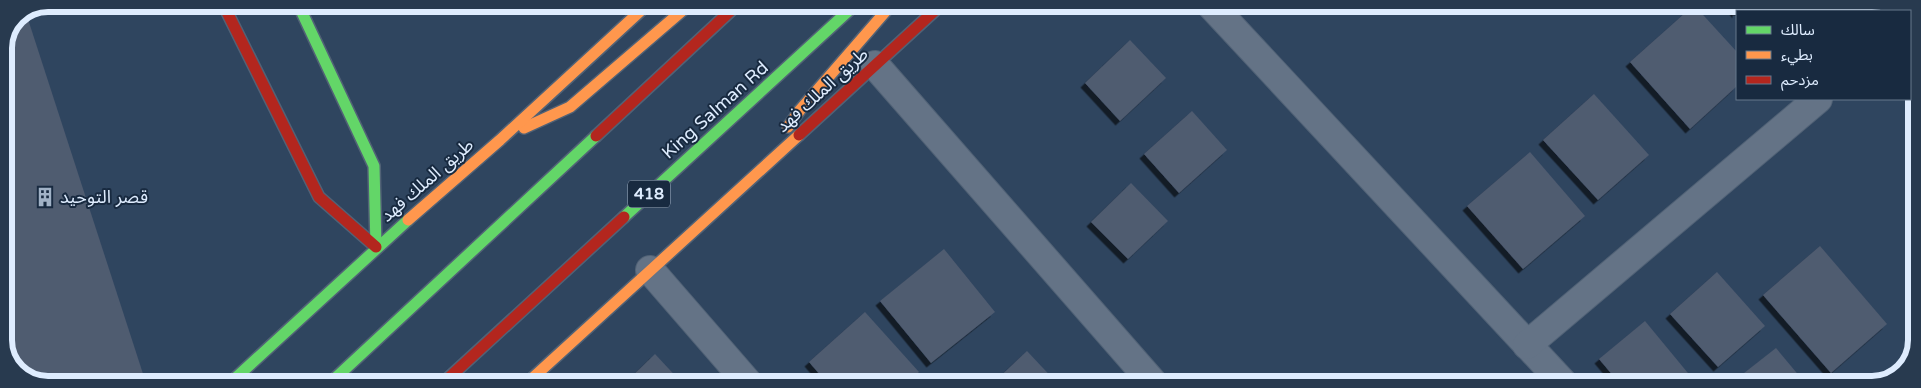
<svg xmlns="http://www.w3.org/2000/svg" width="1921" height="388" viewBox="0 0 1921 388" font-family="'Varela Round','Noto Sans Arabic',sans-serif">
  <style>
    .building { fill: #4f5b70; filter: url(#shadow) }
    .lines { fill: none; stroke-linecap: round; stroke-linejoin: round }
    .street-casing { stroke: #516276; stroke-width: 30 }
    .fast-casing { stroke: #516276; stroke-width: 14 }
    .slow-casing { stroke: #516276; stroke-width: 14 }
    .jam-casing { stroke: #516276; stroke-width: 14 }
    .street { stroke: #647386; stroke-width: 28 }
    .fast { stroke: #63d668; stroke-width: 11 }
    .slow { stroke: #ff974d; stroke-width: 11 }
    .jam { stroke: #b3261e; stroke-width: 11 }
    .labels { text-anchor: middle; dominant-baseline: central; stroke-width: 4; stroke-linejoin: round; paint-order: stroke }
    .shield { fill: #182a40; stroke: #a3b2c5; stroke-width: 1 }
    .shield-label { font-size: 16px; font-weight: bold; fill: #deecfe }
    .street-label { font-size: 18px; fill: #deecfe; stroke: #182a40 }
    .poi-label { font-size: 18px; fill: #deecfe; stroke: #182a40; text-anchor: start }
    .rim { fill: none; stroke: #deecfe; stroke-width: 6 }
  </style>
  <defs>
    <filter id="shadow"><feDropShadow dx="-4.5" dy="4.5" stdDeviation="0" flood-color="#0009"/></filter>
  </defs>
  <rect width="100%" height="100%" fill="#2f455f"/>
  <g class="building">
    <path d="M 1729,4 L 1808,5 L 1814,11 L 1737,11 L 1737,14 Z"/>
    <path d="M 1694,5 L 1737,52 L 1737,86 L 1690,129 L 1630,62 Z"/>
    <path d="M 26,13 L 146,383 L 40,383 L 15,369 L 4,345 L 4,49 L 17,17 Z"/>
    <path d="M 1130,40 L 1166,78 L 1120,121 L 1085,83 Z"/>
    <path d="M 1594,94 L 1649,155 L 1598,200 L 1543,140 Z"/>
    <path d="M 1192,111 L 1227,150 L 1179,193 L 1144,154 Z"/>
    <path d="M 1530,152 L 1585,216 L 1523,269 L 1467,206 Z"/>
    <path d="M 1917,173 L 1917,187 L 1910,179 Z"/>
    <path d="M 1131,183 L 1168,221 L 1128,259 L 1091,222 Z"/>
    <path d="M 1820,246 L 1887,324 L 1831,373 L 1763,295 Z"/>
    <path d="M 944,249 L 995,312 L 931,363 L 880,301 Z"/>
    <path d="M 1717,272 L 1765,326 L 1718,367 L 1670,314 Z"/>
    <path d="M 865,312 L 919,372 L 906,384 L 828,384 L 809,362 Z"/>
    <path d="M 1645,321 L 1697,384 L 1620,384 L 1599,359 Z"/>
    <path d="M 1776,348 L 1806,384 L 1730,384 Z"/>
    <path d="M 1027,351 L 1058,384 L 992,384 Z"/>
    <path d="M 655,354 L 683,384 L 624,384 Z"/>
  </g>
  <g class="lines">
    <defs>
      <g id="street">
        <path d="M 1210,4 L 1564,384"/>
        <path d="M 875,65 L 1154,384"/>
        <path d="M 650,270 L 749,384"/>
        <path d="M 1527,345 L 1818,99"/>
      </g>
      <g id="fast">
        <path d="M 298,4 L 374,166 L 376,247"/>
        <path d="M 624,217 L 856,4"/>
        <path d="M 229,384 L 408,220"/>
        <path d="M 329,384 L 596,136"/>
      </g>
      <g id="slow">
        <path d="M 788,127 L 800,110 L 892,4"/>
        <path d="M 524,128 L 570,107 L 690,4"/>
        <path d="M 408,220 L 500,140 L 648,4"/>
        <path d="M 526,384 L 799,135"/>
      </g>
      <g id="jam">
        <path d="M 223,4 L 319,197 L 376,247"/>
        <path d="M 799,135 L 942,4"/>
        <path d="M 596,136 L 738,4"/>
        <path d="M 442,384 L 624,217"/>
      </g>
    </defs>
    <use href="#street" class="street-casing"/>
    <use href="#fast" class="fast-casing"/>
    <use href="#slow" class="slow-casing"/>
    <use href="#jam" class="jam-casing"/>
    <use href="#street" class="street"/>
    <use href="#fast" class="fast"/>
    <use href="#slow" class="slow"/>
    <use href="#jam" class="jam"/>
  </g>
  <defs>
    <symbol id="building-bare" viewBox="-9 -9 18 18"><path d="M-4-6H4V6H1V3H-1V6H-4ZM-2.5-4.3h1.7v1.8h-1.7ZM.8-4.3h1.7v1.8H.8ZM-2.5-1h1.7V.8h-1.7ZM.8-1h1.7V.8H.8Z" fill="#a1b2c6" stroke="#182a40" stroke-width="2.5" paint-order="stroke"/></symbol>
  </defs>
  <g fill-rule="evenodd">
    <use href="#building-bare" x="31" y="183" width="28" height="28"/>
  </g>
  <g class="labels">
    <rect class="shield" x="628" y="180.5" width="42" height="27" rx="4"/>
    <g class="shield-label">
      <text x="649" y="194">418</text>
    </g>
    <g class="street-label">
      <text transform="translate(822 90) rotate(-42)">طريق الملك فهد</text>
      <text transform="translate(715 110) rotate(-42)">King Salman Rd</text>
      <text transform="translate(427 180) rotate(-41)">طريق الملك فهد</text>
    </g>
    <g class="poi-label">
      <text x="60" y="197">قصر التوحيد</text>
    </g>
  </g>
  <path d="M0 0H1921V388H0ZM48 12H1872A36 36 0 0 1 1908 48V340A36 36 0 0 1 1872 376H48A36 36 0 0 1 12 340V48A36 36 0 0 1 48 12Z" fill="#283a4f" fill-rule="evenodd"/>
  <path class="rim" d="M48 12H1872A36 36 0 0 1 1908 48V340A36 36 0 0 1 1872 376H48A36 36 0 0 1 12 340V48A36 36 0 0 1 48 12Z"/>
  <rect x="1736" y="10" width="175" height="90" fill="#182a40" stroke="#67788c"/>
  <rect x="1746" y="26" width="25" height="8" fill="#63d668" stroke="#67788c"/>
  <text x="1781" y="35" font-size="15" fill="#deecfe">سالك</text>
  <rect x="1746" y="51" width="25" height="8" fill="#ff974d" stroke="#67788c"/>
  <text x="1781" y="60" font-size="15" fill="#deecfe">بطيء</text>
  <rect x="1746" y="76" width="25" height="8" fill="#b3261e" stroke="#67788c"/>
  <text x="1781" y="85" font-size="15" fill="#deecfe">مزدحم</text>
</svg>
